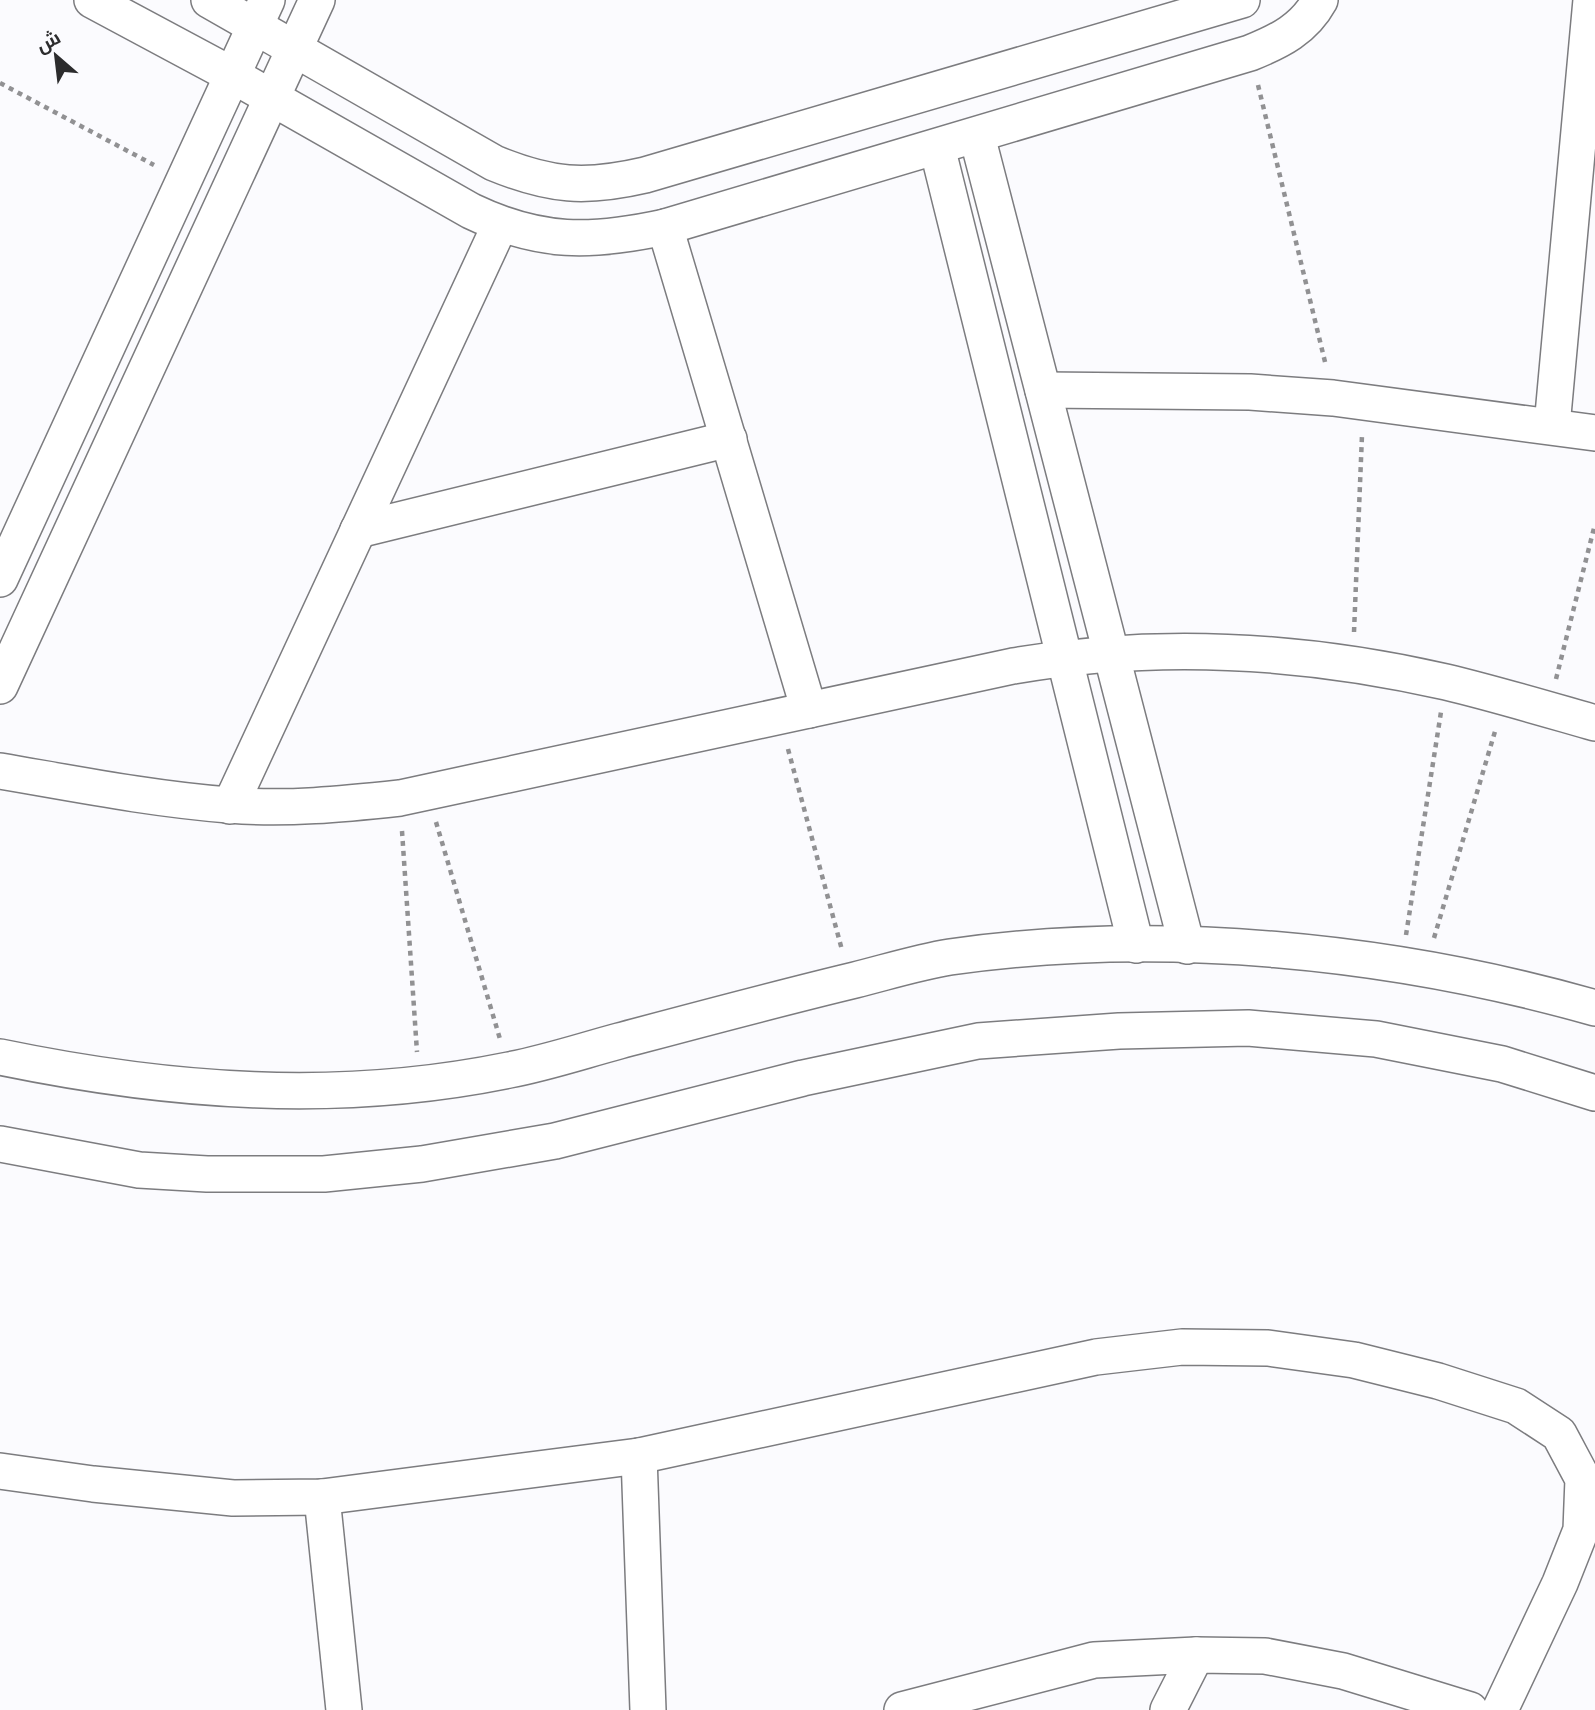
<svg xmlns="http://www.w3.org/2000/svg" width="1595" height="1710" viewBox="0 0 1595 1710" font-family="'Fira Sans',Cairo,sans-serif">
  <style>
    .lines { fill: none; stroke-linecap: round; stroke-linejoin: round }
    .street-casing { stroke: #7c7c7f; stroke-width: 38 }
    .path { stroke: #919193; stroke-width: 4.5; stroke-dasharray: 5 5; stroke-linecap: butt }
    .street { stroke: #fff; stroke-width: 35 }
  </style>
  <rect width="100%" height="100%" fill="#fbfbfe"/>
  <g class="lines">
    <defs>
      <g id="street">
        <path d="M 92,0 L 232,75 L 471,211 C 540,244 591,243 665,227 L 1250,53 C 1280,41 1304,29 1320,0"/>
        <path d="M 209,0 L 494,163 C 550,186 585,189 645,175 L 1242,0"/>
        <path d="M 977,136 L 1187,946"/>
        <path d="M 937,147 L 1136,945"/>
        <path d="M 665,227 L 809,710"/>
        <path d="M 1043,390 L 1250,392 L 1333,398 L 1595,433"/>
        <path d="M 1552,426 L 1591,0"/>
        <path d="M 358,530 L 729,439"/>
        <path d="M 0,579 L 267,0"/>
        <path d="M 0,686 L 317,0"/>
        <path d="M 0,771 C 76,784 152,799 229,805 C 285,810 344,804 400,798 L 1013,666 C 1157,641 1305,650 1446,682 C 1496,694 1546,709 1595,723"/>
        <path d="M 230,806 L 500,225"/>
        <path d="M 0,1057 C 169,1092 338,1105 509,1070 C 546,1063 582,1051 619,1041 C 698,1020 776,999 855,980 C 887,972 919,962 950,957 C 1160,927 1392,950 1595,1008"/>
        <path d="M 0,1144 L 139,1170 L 207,1174 L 324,1174 L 422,1164 L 555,1141 L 803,1078 L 978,1041 L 1119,1031 L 1248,1028 L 1376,1039 L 1502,1064 L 1595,1093"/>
        <path d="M 639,1456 L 648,1710"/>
        <path d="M 0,1471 L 93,1484 L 233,1498 L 322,1497 L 639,1456 L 1096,1357 L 1182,1347 L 1268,1348 L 1354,1360 L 1438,1381 L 1516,1406 L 1559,1434 L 1583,1479 L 1581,1530 L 1560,1583 L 1500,1710"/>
        <path d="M 322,1497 L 344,1710"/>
        <path d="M 902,1710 L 1094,1660 L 1196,1655 L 1265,1656 L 1343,1671 L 1470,1710"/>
        <path d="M 1168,1710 L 1196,1655"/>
      </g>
    </defs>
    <use href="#street" class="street-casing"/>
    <g class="path">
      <path d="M 0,83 L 154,165"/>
      <path d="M 1258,85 L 1326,366"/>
      <path d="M 1354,632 L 1362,435"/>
      <path d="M 1556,679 L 1595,524"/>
      <path d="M 788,749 L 842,950"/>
      <path d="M 436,822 L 500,1039"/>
      <path d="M 402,831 L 417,1052"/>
      <path d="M 1406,935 L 1441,712"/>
      <path d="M 1434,938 L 1496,728"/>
    </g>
    <use href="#street" class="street"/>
  </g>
  <g transform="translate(56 56) rotate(332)" stroke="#fbfbfe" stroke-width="5" paint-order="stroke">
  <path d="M0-5L12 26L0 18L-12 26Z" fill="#2c2c2d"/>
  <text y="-10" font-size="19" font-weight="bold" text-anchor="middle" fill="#2c2c2d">ش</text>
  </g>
</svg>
